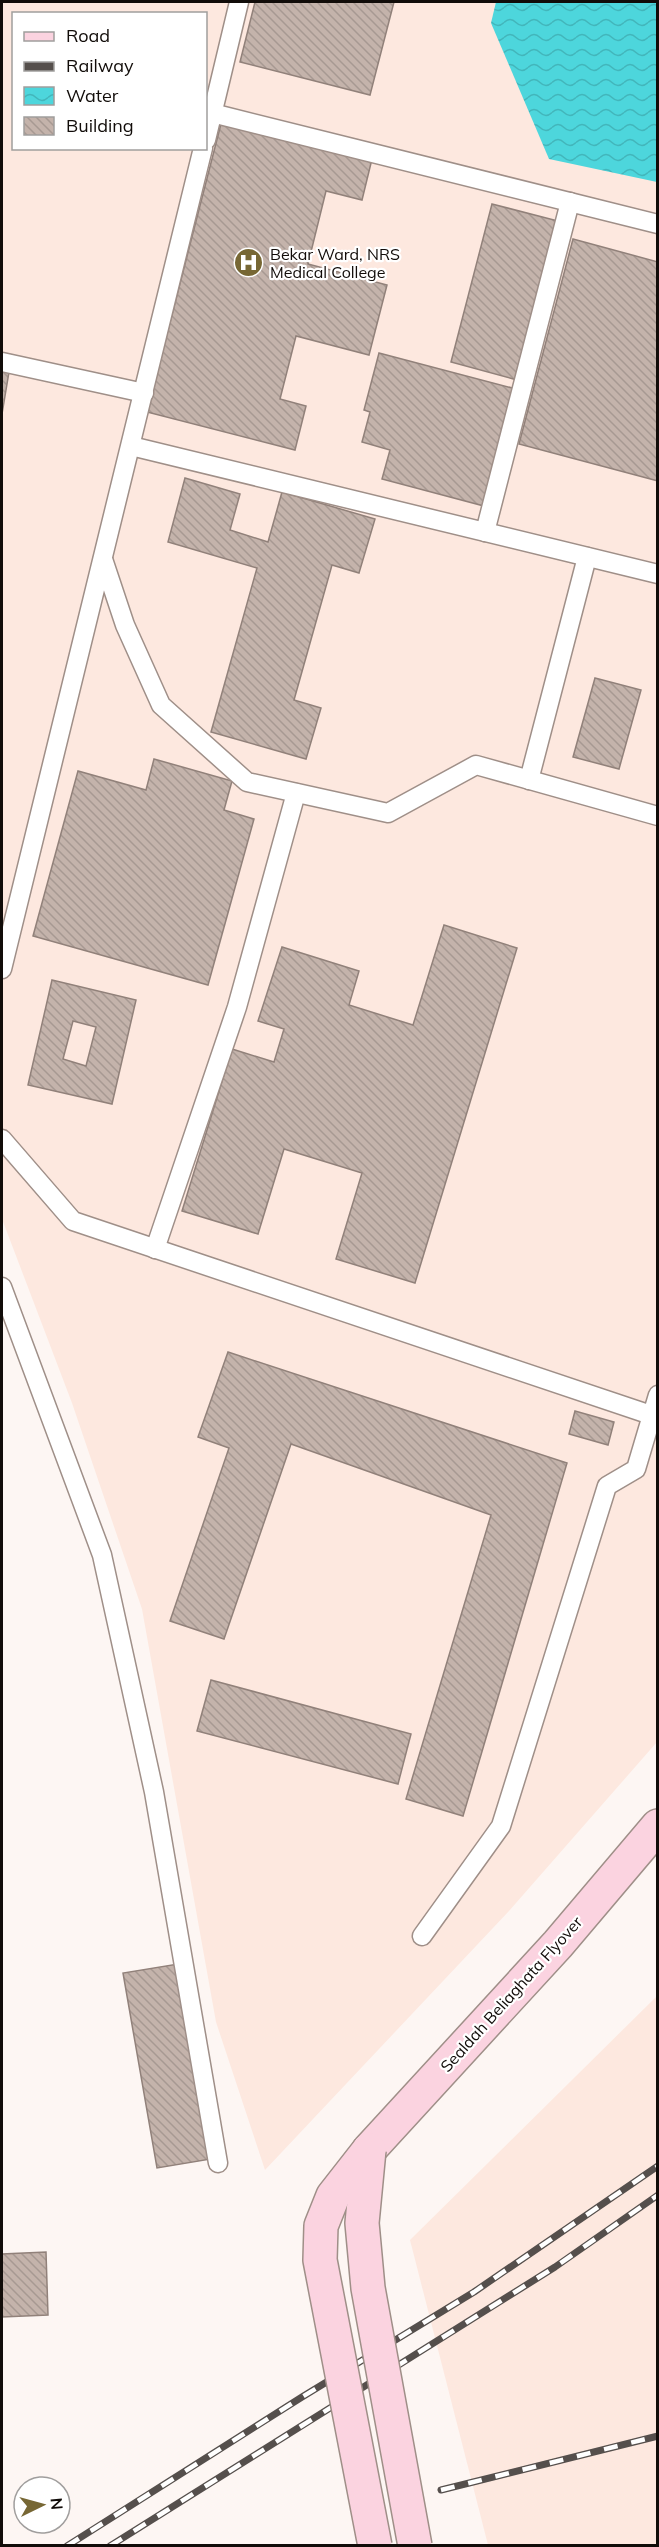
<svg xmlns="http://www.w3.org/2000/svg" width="659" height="2547" viewBox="0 0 659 2547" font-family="Mulish,sans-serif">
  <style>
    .built { fill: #fde8df; fill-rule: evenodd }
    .water { fill: url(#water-waves) }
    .building { fill: url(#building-back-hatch); stroke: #91817a; stroke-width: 1.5; fill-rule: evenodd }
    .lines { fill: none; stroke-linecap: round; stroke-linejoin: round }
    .lane-casing { stroke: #9f8f88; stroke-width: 21 }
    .secondary-casing { stroke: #9f8f88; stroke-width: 36 }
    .lane { stroke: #fff; stroke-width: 18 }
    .secondary { stroke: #fbd3e0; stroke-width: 33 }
    .rail-casing { stroke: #554f4c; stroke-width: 7 }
    .rail { stroke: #fff; stroke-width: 4.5; stroke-dasharray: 14; stroke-linecap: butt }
    .secondary-bridge-casing { stroke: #9f8f88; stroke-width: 36; stroke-linecap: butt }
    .secondary-bridge { stroke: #fbd3e0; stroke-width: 33 }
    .labels { text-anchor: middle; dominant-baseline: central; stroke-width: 4.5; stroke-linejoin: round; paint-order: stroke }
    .poi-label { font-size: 16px; fill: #110c09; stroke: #fff; text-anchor: start }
    .street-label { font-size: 16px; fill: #110c09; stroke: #fff }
  </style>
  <defs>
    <pattern id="water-waves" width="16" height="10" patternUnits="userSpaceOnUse" patternTransform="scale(1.5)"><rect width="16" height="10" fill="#4dd6dc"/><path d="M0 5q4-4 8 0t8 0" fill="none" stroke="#42b6bb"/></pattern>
    <pattern id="building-back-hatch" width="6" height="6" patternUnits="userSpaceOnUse" patternTransform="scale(1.5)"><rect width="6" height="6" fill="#c4b3ab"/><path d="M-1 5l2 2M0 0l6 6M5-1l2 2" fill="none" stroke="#a79992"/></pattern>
  </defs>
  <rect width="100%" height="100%" fill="#fdf6f3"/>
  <g class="built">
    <path d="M 2,2 L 657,2 L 657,1742 L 509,1911 L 265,2170 L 216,2022 L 142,1609 L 72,1403 L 2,1219 ZM 14,14 L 206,14 L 206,148 L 14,148 Z"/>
    <path d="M 657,1996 L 657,2545 L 488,2545 L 410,2240 Z"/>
  </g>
  <path class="water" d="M 496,2 L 657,2 L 657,182 L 549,159 L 491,23 Z"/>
  <g class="building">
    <path d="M 255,2 L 394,2 L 370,95 L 240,62 Z"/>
    <path d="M 222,120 L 372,159 L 362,200 L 326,191 L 308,264 L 387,285 L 369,355 L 296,336 L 280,399 L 306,406 L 295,450 L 147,412 Z"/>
    <path d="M 492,204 L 558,221 L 517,380 L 451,362 Z"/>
    <path d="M 573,239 L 658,262 L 658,481 L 519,444 Z"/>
    <path d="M 379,353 L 516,389 L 484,506 L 382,479 L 390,450 L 362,442 L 370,412 L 364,410 Z"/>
    <path d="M 2,371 L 9,372 L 2,414 Z"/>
    <path d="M 185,478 L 240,494 L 230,530 L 268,542 L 282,492 L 375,519 L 359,573 L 332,565 L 294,700 L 321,708 L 306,759 L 211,732 L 257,568 L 168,542 Z"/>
    <path d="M 595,678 L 641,690 L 619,769 L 573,757 Z"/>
    <path d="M 154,759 L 232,781 L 224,810 L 254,819 L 208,985 L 33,936 L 78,771 L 146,790 Z"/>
    <path d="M 444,925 L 517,948 L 415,1283 L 336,1259 L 362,1173 L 284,1149 L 258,1234 L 182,1211 L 232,1049 L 274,1062 L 284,1029 L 258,1021 L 282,947 L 359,971 L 349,1005 L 413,1025 Z"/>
    <path d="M 52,980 L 136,1000 L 112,1104 L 28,1085 ZM 73,1021 L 96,1027 L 86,1066 L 63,1059 Z"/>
    <path d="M 228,1352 L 567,1463 L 463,1816 L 406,1799 L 491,1515 L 291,1444 L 224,1639 L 170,1621 L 229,1448 L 198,1437 Z"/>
    <path d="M 575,1411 L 614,1422 L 608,1445 L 569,1434 Z"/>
    <path d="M 211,1680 L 411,1734 L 398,1784 L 197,1731 Z"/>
    <path d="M 178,1964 L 211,2159 L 157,2168 L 123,1973 Z"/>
    <path d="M 46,2252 L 48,2315 L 2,2317 L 2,2254 Z"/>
  </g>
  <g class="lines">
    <defs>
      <g id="lane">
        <path d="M 212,113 L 658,224"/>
        <path d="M 206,140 L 239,2"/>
        <path d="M 2,362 L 144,393"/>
        <path d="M 131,446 L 658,574"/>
        <path d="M 485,532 L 570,202"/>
        <path d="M 103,559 L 125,625 L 161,705 L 247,782 L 388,813 L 476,765 L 658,816"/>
        <path d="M 529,780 L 587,557"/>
        <path d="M 2,969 L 203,148"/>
        <path d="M 2,1139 L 73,1221 L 651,1415"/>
        <path d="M 155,1249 L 237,1007 L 296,793"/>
        <path d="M 2,1287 L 102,1555 L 154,1792 L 218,2163"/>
        <path d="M 422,1936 L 501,1826 L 607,1486 L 636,1469 L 658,1395"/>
      </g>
      <path id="secondary" d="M 369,2150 L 558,1944 L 658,1826"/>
    </defs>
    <use href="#lane" class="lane-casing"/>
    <use href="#secondary" class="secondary-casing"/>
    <use href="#lane" class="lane"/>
    <use href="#secondary" class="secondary"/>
    <defs>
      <g id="rail">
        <path d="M 441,2490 L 658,2436"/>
        <path d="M 67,2546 L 302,2397 L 474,2292 L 658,2166"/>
        <path d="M 110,2546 L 555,2267 L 658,2195"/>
      </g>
    </defs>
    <use href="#rail" class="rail-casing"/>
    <use href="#rail" class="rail"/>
    <defs>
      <g id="secondary-bridge">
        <path d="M 369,2150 L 333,2196 L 321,2226 L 320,2260 L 375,2546"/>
        <path d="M 369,2150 L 362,2223 L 368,2288 L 415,2546"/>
      </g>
    </defs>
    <use href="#secondary-bridge" class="secondary-bridge-casing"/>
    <use href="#secondary-bridge" class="secondary-bridge"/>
  </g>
  <defs>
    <symbol id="hospital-disc" viewBox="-11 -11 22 22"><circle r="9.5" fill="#776734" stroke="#fff"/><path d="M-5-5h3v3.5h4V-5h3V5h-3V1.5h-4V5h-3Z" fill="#fff"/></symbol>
  </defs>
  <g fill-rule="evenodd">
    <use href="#hospital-disc" x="232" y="246" width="33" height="33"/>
  </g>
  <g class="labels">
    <g class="poi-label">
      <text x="270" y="254">Bekar Ward, NRS<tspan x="270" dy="18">Medical College</tspan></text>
    </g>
    <g class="street-label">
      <text transform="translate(511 1994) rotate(-48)">Sealdah Beliaghata Flyover</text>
    </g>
  </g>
  <rect width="659" height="2547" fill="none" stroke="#110c09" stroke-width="6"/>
  <rect x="12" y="12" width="195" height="138" fill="#ffffff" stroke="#a09e9d" stroke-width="1.5"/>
  <rect x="24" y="32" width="30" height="9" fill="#fbd3e0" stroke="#a09e9d" stroke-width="1.5"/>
  <text x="66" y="42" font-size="18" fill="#110c09">Road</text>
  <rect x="24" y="62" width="30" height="9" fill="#554f4c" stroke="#a09e9d" stroke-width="1.5"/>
  <text x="66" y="72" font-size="18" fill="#110c09">Railway</text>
  <rect x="24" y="87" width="30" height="18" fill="url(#water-waves)" stroke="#a09e9d" stroke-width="1.5"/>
  <text x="66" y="102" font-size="18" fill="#110c09">Water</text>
  <rect x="24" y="117" width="30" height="18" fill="url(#building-back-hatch)" stroke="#a09e9d" stroke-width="1.5"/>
  <text x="66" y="132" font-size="18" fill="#110c09">Building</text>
  <g transform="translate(42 2505) rotate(85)"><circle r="28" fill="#ffffff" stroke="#a09e9d" stroke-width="1.5"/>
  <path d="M0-4.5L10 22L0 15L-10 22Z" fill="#776734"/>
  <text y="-9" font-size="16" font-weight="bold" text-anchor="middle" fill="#110c09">N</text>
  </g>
</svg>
